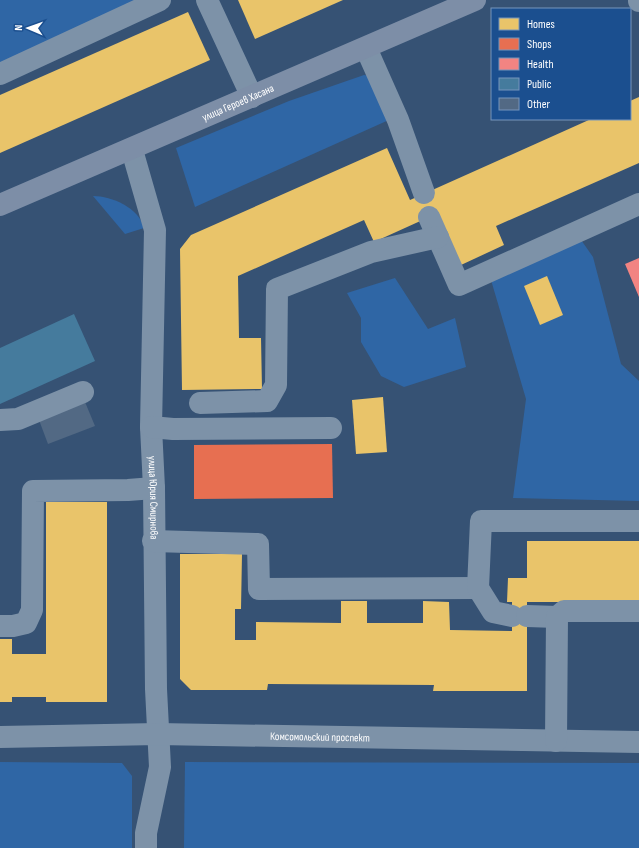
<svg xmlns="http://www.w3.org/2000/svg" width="639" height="848" viewBox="0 0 639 848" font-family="'Sofia Sans Condensed',sans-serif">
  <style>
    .green { fill: #2f66a5 }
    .homes { fill: #e9c46a }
    .shops { fill: #e76f51 }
    .health { fill: #f28482 }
    .public { fill: #457b9d }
    .building { fill: #526984 }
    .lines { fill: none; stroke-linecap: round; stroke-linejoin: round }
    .minor { stroke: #7d92a8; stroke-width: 22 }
    .major { stroke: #7d8ea7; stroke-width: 22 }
    .labels { text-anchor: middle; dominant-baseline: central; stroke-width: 4; stroke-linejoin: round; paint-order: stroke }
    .street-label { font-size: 11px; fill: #fff; stroke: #1b4f8f }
  </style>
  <rect width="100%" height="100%" fill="#365274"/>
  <g class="green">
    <path d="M 0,0 L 143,0 L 0,63 Z"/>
    <path d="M 364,75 L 370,76 L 391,119 L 195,207 L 176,148 L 289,101 Z"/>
    <path d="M 93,196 C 112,196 139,208 144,228 L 125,234 Z"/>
    <path d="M 579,237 L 593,257 L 621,364 L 639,381 L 639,501 L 513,498 L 526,399 L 491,280 Z"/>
    <path d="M 395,278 L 428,329 L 455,318 L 466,367 L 404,387 L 381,376 L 361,342 L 361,318 L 347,293 Z"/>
    <path d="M 0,762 L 122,763 L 132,776 L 132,848 L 0,848 Z"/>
    <path d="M 185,762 L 639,763 L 639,848 L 184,848 Z"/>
  </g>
  <g class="homes">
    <path d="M 238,0 L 343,0 L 255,39 Z"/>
    <path d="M 188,12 L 210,60 L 0,153 L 0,95 Z"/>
    <path d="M 639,97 L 639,163 L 496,226 L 504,245 L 461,265 L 438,213 L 374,242 L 364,220 L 238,276 L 239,338 L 261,338 L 262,389 L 182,390 L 180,249 L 191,235 L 387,148 L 410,200 L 591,119 L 630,119 L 630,101 Z"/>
    <path d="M 547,276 L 563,315 L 540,325 L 524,286 Z"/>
    <path d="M 383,397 L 387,452 L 356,454 L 352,400 Z"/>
    <path d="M 46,502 L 107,502 L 107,702 L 46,702 L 46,697 L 12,697 L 12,702 L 0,702 L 0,639 L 12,639 L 12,654 L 46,654 Z"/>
    <path d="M 527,541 L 639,541 L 639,602 L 527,602 L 527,691 L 433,691 L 434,685 L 268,684 L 267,690 L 191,690 L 180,679 L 180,554 L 242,554 L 241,609 L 235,609 L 235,640 L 256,640 L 256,622 L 341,623 L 341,601 L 367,601 L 367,623 L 423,623 L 423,601 L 449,602 L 450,630 L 512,631 L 512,602 L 507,602 L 508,578 L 527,578 Z"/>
  </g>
  <path class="shops" d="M 332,444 L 333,498 L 194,499 L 194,445 Z"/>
  <path class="health" d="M 639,258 L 639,297 L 625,264 Z"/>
  <path class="public" d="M 74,314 L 95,361 L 0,404 L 0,348 Z"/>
  <path class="building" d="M 85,402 L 95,426 L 48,444 L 39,420 Z"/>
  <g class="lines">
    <g class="minor">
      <path d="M 207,0 L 252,97"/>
      <path d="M 639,0 L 639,1"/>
      <path d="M 366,48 L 398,120 L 424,193"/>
      <path d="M 0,74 L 160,0"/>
      <path id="s1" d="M 132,150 L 155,230 L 151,427 L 154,488 L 156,689 L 160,767 L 146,833 L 146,848"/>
      <path d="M 429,217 L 459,285 L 639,204"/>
      <path d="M 200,403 L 267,401 L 276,385 L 277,289 L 371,252 L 438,237"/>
      <path d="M 0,420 L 18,419 L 83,392"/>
      <path d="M 151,427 L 173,429 L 331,428"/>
      <path d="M 153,541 L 258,544 L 259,589 L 478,588"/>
      <path d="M 512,616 L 493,612 L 478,588 L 481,521 L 639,521"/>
      <path d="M 527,616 L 557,617"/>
      <path d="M 0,626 L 13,626 L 26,623 L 32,610 L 33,491 L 128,490 L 154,488"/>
      <path id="s2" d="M 0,737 L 158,734 L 639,742"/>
      <path d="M 556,741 L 557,617 L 564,611 L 639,611"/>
    </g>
    <path class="major" id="s3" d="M 0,205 L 475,0"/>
  </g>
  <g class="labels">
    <g class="street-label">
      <text stroke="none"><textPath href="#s3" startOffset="259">улица Героев Хасана</textPath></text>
      <text stroke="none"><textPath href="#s1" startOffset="351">улица Юрия Смирнова</textPath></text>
      <text stroke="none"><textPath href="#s2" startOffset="320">Комсомольский проспект</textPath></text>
    </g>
  </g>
  <rect x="491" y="8" width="140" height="112" fill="#1b4f8f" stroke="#7695bc"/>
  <rect x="499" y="18" width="20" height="12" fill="#e9c46a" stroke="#7695bc"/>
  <text x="527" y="28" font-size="12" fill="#ffffff">Homes</text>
  <rect x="499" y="38" width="20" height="12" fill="#e76f51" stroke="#7695bc"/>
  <text x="527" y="48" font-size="12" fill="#ffffff">Shops</text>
  <rect x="499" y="58" width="20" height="12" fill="#f28482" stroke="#7695bc"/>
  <text x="527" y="68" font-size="12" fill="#ffffff">Health</text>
  <rect x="499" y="78" width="20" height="12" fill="#457b9d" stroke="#7695bc"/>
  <text x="527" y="88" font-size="12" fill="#ffffff">Public</text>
  <rect x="499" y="98" width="20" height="12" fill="#526984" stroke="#7695bc"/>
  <text x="527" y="108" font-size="12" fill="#ffffff">Other</text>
  <g transform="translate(28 28) rotate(272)" stroke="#1b4f8f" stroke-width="3" paint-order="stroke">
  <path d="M0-3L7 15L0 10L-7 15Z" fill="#ffffff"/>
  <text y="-6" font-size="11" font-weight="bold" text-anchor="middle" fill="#ffffff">N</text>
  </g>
</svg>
